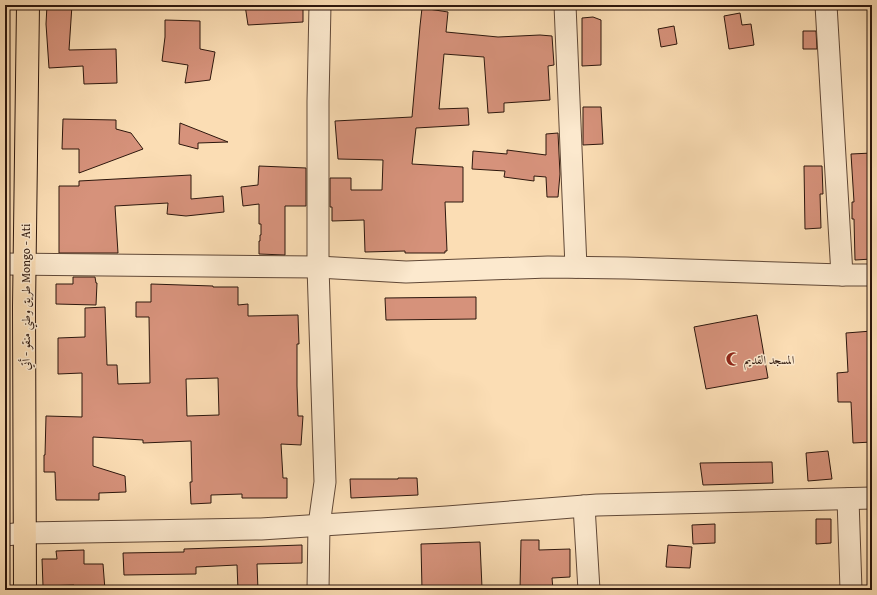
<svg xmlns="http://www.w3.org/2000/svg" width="877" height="595" viewBox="0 0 877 595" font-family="'Gentium Book Plus',Amiri,serif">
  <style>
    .building { fill: #d6927b; stroke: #2d170d; fill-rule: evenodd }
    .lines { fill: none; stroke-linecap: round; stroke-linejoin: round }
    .minor-casing { stroke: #604837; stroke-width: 23 }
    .major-casing { stroke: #2d170d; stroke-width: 24 }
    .minor { stroke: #fce9ce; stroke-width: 21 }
    .major { stroke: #fbddb4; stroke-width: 22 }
    .labels { text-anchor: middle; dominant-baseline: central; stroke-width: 3; stroke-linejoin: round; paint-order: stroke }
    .street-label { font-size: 12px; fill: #2d170d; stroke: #fce9ce }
    .poi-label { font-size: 12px; fill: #2d170d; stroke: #fce9ce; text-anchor: start }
  </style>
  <rect width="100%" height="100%" fill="#fbddb4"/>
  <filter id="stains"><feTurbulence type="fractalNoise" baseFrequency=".005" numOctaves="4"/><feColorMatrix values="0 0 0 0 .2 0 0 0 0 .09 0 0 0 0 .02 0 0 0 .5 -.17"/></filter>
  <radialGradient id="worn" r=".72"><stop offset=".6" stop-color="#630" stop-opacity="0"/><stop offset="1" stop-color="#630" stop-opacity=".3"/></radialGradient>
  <g class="building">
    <path d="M 47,5 L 72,5 L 69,50 L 116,49 L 117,83 L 84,84 L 83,66 L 49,68 L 46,24 Z"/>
    <path d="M 245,5 L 303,5 L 303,22 L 248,25 Z"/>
    <path d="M 422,8 L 448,12 L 446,32 L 498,37 L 540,35 L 552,36 L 554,65 L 548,66 L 550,100 L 504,103 L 504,112 L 488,113 L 484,57 L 444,54 L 439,109 L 468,108 L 469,125 L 416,128 L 412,164 L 463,167 L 463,202 L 445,202 L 447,251 L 445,251 L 445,253 L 405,253 L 405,251 L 365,252 L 364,220 L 332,221 L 332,207 L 330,207 L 330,178 L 351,178 L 351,190 L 382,190 L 383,160 L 338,159 L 335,121 L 412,117 L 420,26 Z"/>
    <path d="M 740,13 L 742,25 L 751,24 L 754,45 L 729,49 L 724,16 Z"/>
    <path d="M 593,17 L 601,20 L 601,65 L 582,66 L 582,18 Z"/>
    <path d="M 165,20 L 200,21 L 200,49 L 215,52 L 210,80 L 185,83 L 188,65 L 162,61 L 165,37 Z"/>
    <path d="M 674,26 L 677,44 L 661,47 L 658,29 Z"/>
    <path d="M 803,31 L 816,31 L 817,49 L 803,49 Z"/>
    <path d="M 583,107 L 601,107 L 603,144 L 583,145 Z"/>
    <path d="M 63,119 L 116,120 L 116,129 L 131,133 L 143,149 L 79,173 L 79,149 L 62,149 Z"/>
    <path d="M 180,123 L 228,142 L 198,143 L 198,149 L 179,144 Z"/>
    <path d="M 558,133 L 560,174 L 558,197 L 547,197 L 546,177 L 534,176 L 534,181 L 504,177 L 505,171 L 472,169 L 473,151 L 507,154 L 507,150 L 546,155 L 546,134 Z"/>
    <path d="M 872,153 L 872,175 L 871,175 L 872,218 L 872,259 L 855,260 L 854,219 L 852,219 L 852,202 L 854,202 L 851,154 Z"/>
    <path d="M 259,166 L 306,168 L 306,206 L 285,206 L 285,255 L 259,254 L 259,241 L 260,241 L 260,235 L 261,235 L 261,224 L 259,224 L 259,204 L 243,206 L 241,187 L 258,185 Z"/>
    <path d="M 804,166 L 822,166 L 823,194 L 820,194 L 821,228 L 805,229 Z"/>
    <path d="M 191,175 L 191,199 L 223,196 L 224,212 L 186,216 L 167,214 L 168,203 L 115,206 L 118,253 L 59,253 L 59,186 L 79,186 L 79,181 Z"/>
    <path d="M 73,277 L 95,277 L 96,283 L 97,283 L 96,305 L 56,304 L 56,284 L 73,284 Z"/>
    <path d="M 151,284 L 213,286 L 213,287 L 238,287 L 238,305 L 248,304 L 248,316 L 298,315 L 299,344 L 297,344 L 297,386 L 298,416 L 303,416 L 301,445 L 281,444 L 283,478 L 287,478 L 287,498 L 242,498 L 242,494 L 211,495 L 211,503 L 191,504 L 190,482 L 192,482 L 191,441 L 143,443 L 143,440 L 93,437 L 93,466 L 125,476 L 126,492 L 99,493 L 99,500 L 56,500 L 55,472 L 44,472 L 44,455 L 45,455 L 46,416 L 82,417 L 82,373 L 58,374 L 58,338 L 85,337 L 85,308 L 105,307 L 107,365 L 117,365 L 118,384 L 150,383 L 149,317 L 136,317 L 136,302 L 151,302 ZM 218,378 L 219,415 L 187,416 L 186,379 Z"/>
    <path d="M 476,297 L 476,319 L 386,320 L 385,298 Z"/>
    <path d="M 757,315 L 768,378 L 706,389 L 694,327 Z"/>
    <path d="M 872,331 L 872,442 L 853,443 L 851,402 L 838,402 L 837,373 L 848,372 L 846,333 Z"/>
    <path d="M 828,451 L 832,479 L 808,481 L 806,453 Z"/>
    <path d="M 772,462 L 773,483 L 703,485 L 700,463 Z"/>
    <path d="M 398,478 L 417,478 L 418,495 L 351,498 L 350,479 L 398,479 Z"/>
    <path d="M 816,519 L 831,519 L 831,543 L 816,544 Z"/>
    <path d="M 715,524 L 715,543 L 693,544 L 692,525 Z"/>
    <path d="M 521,540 L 539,540 L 539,550 L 570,549 L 570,577 L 552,578 L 553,590 L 520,590 Z"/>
    <path d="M 480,542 L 482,588 L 422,590 L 421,544 Z"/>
    <path d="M 302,545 L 302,563 L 257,564 L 258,590 L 238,590 L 237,565 L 196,567 L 196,574 L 124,575 L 123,553 L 184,552 L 184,549 Z"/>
    <path d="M 668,545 L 692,547 L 690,568 L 666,567 Z"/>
    <path d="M 84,550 L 84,564 L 103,564 L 105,590 L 74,590 L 74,585 L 43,586 L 42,559 L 57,559 L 56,551 Z"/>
  </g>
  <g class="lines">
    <defs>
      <g id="minor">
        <path d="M 565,5 L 576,267"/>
        <path d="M 826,5 L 842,275"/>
        <path d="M 5,264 L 318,267 L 406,272 L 548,267 L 626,268 L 842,275 L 872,275"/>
        <path d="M 848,499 L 851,590"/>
        <path d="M 584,506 L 589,590"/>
        <path d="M 5,535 L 25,533 L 261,529 L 447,517 L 597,505 L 872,498"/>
        <path d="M 318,590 L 319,525 L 325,482 L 318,267 L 318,101 L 320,5"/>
      </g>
      <path id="major" d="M 25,590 L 24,307 L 28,5"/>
    </defs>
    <use href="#minor" class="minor-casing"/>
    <use href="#major" class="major-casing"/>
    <use href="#minor" class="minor"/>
    <use href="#major" class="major"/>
  </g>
  <defs>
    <symbol id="mosque-bare" viewBox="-9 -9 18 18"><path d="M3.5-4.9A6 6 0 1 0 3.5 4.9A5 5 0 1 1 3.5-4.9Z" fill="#8f2418" stroke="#fce9ce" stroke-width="2.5" paint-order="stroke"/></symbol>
  </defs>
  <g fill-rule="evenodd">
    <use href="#mosque-bare" x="723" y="349" width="20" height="20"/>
  </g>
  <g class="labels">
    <g class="street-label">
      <text transform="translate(25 297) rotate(-90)">طريق وطني منقو - أتي Mongo - Ati</text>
    </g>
    <g class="poi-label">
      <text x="744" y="359">المسجد القديم</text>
    </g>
  </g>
  <rect width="877" height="595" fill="none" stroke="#fbddb4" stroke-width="20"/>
  <rect x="6" y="6" width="865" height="583" fill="none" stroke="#2d170d" stroke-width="2"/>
  <rect x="10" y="10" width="857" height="575" fill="none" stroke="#2d170d"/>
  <rect width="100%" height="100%" filter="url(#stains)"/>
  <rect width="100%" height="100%" fill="url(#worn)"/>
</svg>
